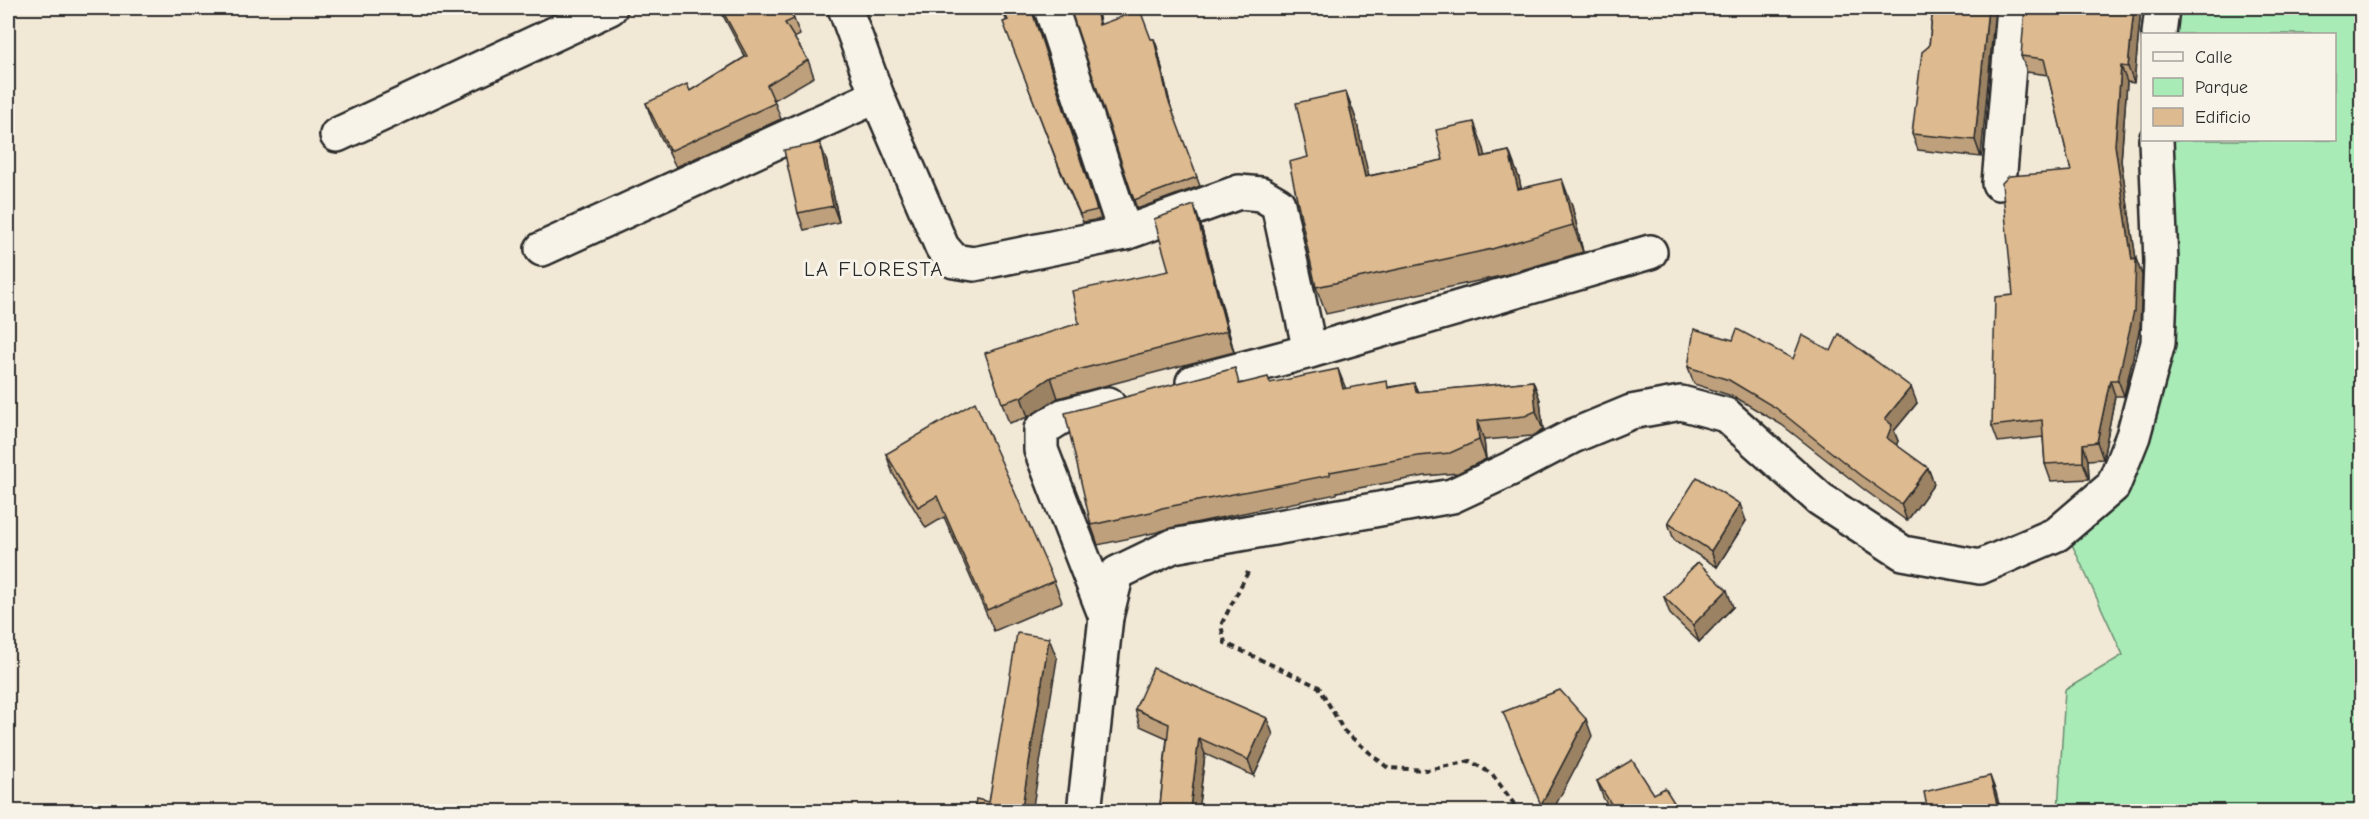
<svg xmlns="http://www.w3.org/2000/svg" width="2369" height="819" viewBox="0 0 2369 819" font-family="'Comic Neue',sans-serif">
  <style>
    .green { fill: #a8ebb6; stroke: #6a8b70; stroke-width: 1.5 }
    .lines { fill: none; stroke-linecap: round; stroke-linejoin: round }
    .minor-casing { stroke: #2b2b2b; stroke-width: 38 }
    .path { stroke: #2b2b2b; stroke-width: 4; stroke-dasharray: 6 4.5; stroke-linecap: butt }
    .minor { stroke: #f7f3e8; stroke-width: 33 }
    .wall { fill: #bea07b; stroke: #2b2b2b; stroke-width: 1.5 }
    .shaded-wall { fill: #9b8264; stroke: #2b2b2b; stroke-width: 1.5 }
    .building { fill: #ddba8f; stroke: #2b2b2b; stroke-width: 1.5 }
    .labels { text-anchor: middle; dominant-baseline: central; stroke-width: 6; stroke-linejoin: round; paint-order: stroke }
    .quarter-label { font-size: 21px; letter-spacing: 1.5px; fill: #2b2b2b; stroke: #f7f3e8 }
  </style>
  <rect width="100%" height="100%" fill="#f2e8d6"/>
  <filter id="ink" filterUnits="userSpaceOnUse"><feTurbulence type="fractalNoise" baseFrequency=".0167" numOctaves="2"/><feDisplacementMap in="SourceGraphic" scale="12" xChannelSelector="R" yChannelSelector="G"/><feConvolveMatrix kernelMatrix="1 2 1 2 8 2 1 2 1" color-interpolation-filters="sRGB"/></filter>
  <g filter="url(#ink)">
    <path class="green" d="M 2178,8 L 2361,8 L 2361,811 L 2058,812 L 2065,690 L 2123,655 L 2070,540 L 2123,489 L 2171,140 L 2334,140 L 2334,34 L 2174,34 Z"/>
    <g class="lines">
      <defs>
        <g id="minor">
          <path d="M 845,8 L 877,96 L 942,247 L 954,261 L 974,264 L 1125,233 L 1239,192 L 1261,194 L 1278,204 L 1310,351"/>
          <path d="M 1051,8 L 1125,233"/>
          <path d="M 2159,34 L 2162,8"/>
          <path d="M 337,135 L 610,8"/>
          <path d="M 1999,183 L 2014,8"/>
          <path d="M 542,249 L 877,96"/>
          <path d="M 1193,382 L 1310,351 L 1650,252"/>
          <path d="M 1106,617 L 1041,450 L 1041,430 L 1063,416 L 1108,404"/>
          <path d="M 1084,812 L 1106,617 L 1117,573 L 1173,546 L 1452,496 L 1512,468 L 1573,436 L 1631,412 L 1681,403 L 1726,415 L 1820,499 L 1903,553 L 1980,567 L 2057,534 L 2113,486 L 2133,436 L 2158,343 L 2161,262 L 2156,140"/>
        </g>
      </defs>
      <use href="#minor" class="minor-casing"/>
      <path class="path" d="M 1248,572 L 1221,625 L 1225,643 L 1319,687 L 1344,731 L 1388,768 L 1428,770 L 1470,761 L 1492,774 L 1520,812"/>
      <use href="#minor" class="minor"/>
    </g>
    <g class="wall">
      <path d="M 719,8 L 787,8 L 794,19 L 800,35 L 794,38 L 808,60 L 814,77 L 774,100 L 781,119 L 676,167 L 652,120 L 646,103 L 690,91 L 745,57 Z"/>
      <path d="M 1000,8 L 1033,8 L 1033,14 L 1101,219 L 1083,222 L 1061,173 L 1007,31 L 1007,21 Z"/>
      <path d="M 1070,8 L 1097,8 L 1100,24 L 1151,39 L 1154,39 L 1157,47 L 1171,108 L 1200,186 L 1137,209 Z"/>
      <path d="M 1933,8 L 1981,157 L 1918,150 L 1912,134 L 1929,46 Z"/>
      <path d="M 2141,8 L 2134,83 L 2127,82 L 2121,161 L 2136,259 L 2142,275 L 2140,327 L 2124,396 L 2115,396 L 2103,459 L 2088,460 L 2089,479 L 2051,481 L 2045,464 L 2043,437 L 1998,442 L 1992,426 L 2013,295 L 2071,171 L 2048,75 L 2027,72 L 2021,56 Z"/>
      <path d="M 1346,92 L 1356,119 L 1368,176 L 1443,160 L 1484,149 L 1485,156 L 1509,151 L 1519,178 L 1521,188 L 1572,206 L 1583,252 L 1501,276 L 1326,314 L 1316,287 L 1308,157 Z"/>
      <path d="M 826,159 L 839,222 L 804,230 L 798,213 Z"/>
      <path d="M 1201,226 L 1234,352 L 1058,398 L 1028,417 L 1009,423 L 1002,403 L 1079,323 L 1169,271 Z"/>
      <path d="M 1793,359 L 1917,403 L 1894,431 L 1898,441 L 1896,445 L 1928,468 L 1934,484 L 1907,521 L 1866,491 L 1782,425 L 1735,397 L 1694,384 L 1688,367 Z"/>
      <path d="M 1533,381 L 1540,400 L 1543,430 L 1532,436 L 1484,440 L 1486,459 L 1458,473 L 1425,476 L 1337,492 L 1337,494 L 1170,528 L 1158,532 L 1098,545 L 1091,525 L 1241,383 L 1270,383 L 1346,389 L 1389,387 L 1414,383 L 1418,392 Z"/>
      <path d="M 886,454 L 1054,581 L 1062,602 L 994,631 L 944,517 L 926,528 L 893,474 Z"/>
      <path d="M 1746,521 L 1717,567 L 1674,540 L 1668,523 Z"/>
      <path d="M 1664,597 L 1733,607 L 1699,642 L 1670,614 Z"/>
      <path d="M 1135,709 L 1273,735 L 1254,776 L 1205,754 L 1198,812 L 1163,812 L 1160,805 L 1167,738 L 1140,726 Z"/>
      <path d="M 1597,781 L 1680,812 L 1611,812 L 1603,797 Z"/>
    </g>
    <g class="shaded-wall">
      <path d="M 1096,8 L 1097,8 L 1102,33 L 1099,25 Z"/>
      <path d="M 1988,8 L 1995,8 L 1981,157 L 1975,140 Z"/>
      <path d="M 2134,8 L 2141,8 L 2134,83 L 2128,67 Z"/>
      <path d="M 1154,39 L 1157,47 L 1171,108 L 1168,99 Z"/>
      <path d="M 2121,66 L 2127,82 L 2121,161 L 2136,259 L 2142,275 L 2140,327 L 2124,396 L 2118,380 L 2132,260 L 2115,145 Z"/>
      <path d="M 1346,92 L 1356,119 L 1375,204 L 1365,177 Z"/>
      <path d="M 1474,122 L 1484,149 L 1492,184 L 1482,157 Z"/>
      <path d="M 820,143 L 826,159 L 839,222 L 833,206 Z"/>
      <path d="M 1509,151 L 1519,178 L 1527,216 L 1518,189 Z"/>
      <path d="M 1562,179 L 1572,206 L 1583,252 L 1573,225 Z"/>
      <path d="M 1194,205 L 1201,226 L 1234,352 L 1227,331 Z"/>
      <path d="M 1338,369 L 1346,389 L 1343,389 Z"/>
      <path d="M 1051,377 L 1058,398 L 1028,417 L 1021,397 Z"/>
      <path d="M 2110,380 L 2115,396 L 2103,459 L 2097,442 Z"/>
      <path d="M 1533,381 L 1540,400 L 1543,430 L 1536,411 Z"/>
      <path d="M 1911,387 L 1917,403 L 1894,431 L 1898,441 L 1893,454 L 1887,438 L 1885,419 Z"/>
      <path d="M 1477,421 L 1484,440 L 1486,459 L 1479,440 Z"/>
      <path d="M 2083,444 L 2088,460 L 2089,479 L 2083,462 Z"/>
      <path d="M 1928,468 L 1934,484 L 1907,521 L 1901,504 Z"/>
      <path d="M 1740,504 L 1746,521 L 1717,567 L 1711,551 Z"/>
      <path d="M 1727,590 L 1733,607 L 1699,642 L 1693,625 Z"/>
      <path d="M 1049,638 L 1057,659 L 1032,812 L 1022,807 Z"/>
      <path d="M 1267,718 L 1273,735 L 1254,776 L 1248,760 Z"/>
      <path d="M 1586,719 L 1592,736 L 1552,812 L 1543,812 L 1541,805 Z"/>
      <path d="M 1199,738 L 1205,754 L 1198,812 L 1191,812 L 1190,808 Z"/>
      <path d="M 1990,776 L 1996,792 L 2001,812 L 1999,812 Z"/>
    </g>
    <g class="building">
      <path d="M 721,8 L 787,8 L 794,19 L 785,23 L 808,60 L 767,85 L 775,103 L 670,151 L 646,103 L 687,84 L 690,91 L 747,56 Z"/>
      <path d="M 1002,8 L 1031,8 L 1097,210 L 1080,214 L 1058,164 L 1003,22 L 1008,20 Z"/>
      <path d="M 1070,8 L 1096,8 L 1099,25 L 1140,10 L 1151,39 L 1154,39 L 1168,99 L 1197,177 L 1134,200 Z"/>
      <path d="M 1933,8 L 1988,8 L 1975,140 L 1912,134 L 1922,52 L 1929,46 Z"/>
      <path d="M 2025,8 L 2134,8 L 2128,67 L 2121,66 L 2115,145 L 2132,260 L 2136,259 L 2134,311 L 2118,380 L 2110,380 L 2097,442 L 2083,444 L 2083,462 L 2045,464 L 2042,420 L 1992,426 L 1995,297 L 2013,295 L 2002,183 L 2009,176 L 2071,171 L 2044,59 L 2021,56 Z"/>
      <path d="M 1346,92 L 1365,177 L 1443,160 L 1436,130 L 1474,122 L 1482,157 L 1509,151 L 1518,189 L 1562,179 L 1573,225 L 1492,249 L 1316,287 L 1289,162 L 1308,157 L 1296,103 Z"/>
      <path d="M 820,143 L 833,206 L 798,213 L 784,150 Z"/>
      <path d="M 1194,205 L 1227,331 L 1051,377 L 1021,397 L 1002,403 L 985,353 L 1079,323 L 1072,291 L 1169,271 L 1154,219 Z"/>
      <path d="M 1694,329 L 1733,340 L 1737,329 L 1793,359 L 1802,335 L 1831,351 L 1839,334 L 1911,387 L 1885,419 L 1892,425 L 1887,438 L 1928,468 L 1901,504 L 1860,475 L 1776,408 L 1729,380 L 1688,367 Z"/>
      <path d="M 1235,368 L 1239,384 L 1268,377 L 1270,383 L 1338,369 L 1343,389 L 1387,381 L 1388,388 L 1414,383 L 1416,392 L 1533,381 L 1536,411 L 1525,416 L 1477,421 L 1479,440 L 1450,453 L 1418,456 L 1330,472 L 1330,475 L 1162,508 L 1151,512 L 1091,525 L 1065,413 Z"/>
      <path d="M 975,402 L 1054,581 L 987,610 L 937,496 L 918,507 L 886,454 Z"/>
      <path d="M 1697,477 L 1740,504 L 1711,551 L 1668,523 Z"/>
      <path d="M 1698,562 L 1727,590 L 1693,625 L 1664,597 Z"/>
      <path d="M 1017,633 L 1049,638 L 1022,807 L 1034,809 L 1033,812 L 974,812 L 976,799 L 989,802 Z"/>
      <path d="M 1153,668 L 1267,718 L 1248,760 L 1199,738 L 1190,808 L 1160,805 L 1169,724 L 1135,709 Z"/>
      <path d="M 1560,690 L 1586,719 L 1541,805 L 1503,712 Z"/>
      <path d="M 1632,760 L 1654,794 L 1665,788 L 1680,812 L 1616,812 L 1597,781 Z"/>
      <path d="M 1990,776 L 1999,812 L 1928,812 L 1924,792 Z"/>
    </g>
  </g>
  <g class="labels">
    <g class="quarter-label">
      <text x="874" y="269">LA FLORESTA</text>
    </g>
  </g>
  <rect width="2369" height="819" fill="none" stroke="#f7f3e8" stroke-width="30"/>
  <rect x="15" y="15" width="2339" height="789" fill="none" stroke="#2b2b2b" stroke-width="2" filter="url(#ink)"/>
  <rect x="2141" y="33" width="195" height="108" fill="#f7f3e8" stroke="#a5a39c" stroke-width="1.5"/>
  <rect x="2153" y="52" width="30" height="9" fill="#f7f3e8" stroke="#a5a39c" stroke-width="1.5"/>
  <text x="2195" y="63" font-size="18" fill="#2b2b2b">Calle</text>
  <rect x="2153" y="78" width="30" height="18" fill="#a8ebb6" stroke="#a5a39c" stroke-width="1.5"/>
  <text x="2195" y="93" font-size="18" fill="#2b2b2b">Parque</text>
  <rect x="2153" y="108" width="30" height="18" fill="#ddba8f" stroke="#a5a39c" stroke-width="1.5"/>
  <text x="2195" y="123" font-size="18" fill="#2b2b2b">Edificio</text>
</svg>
